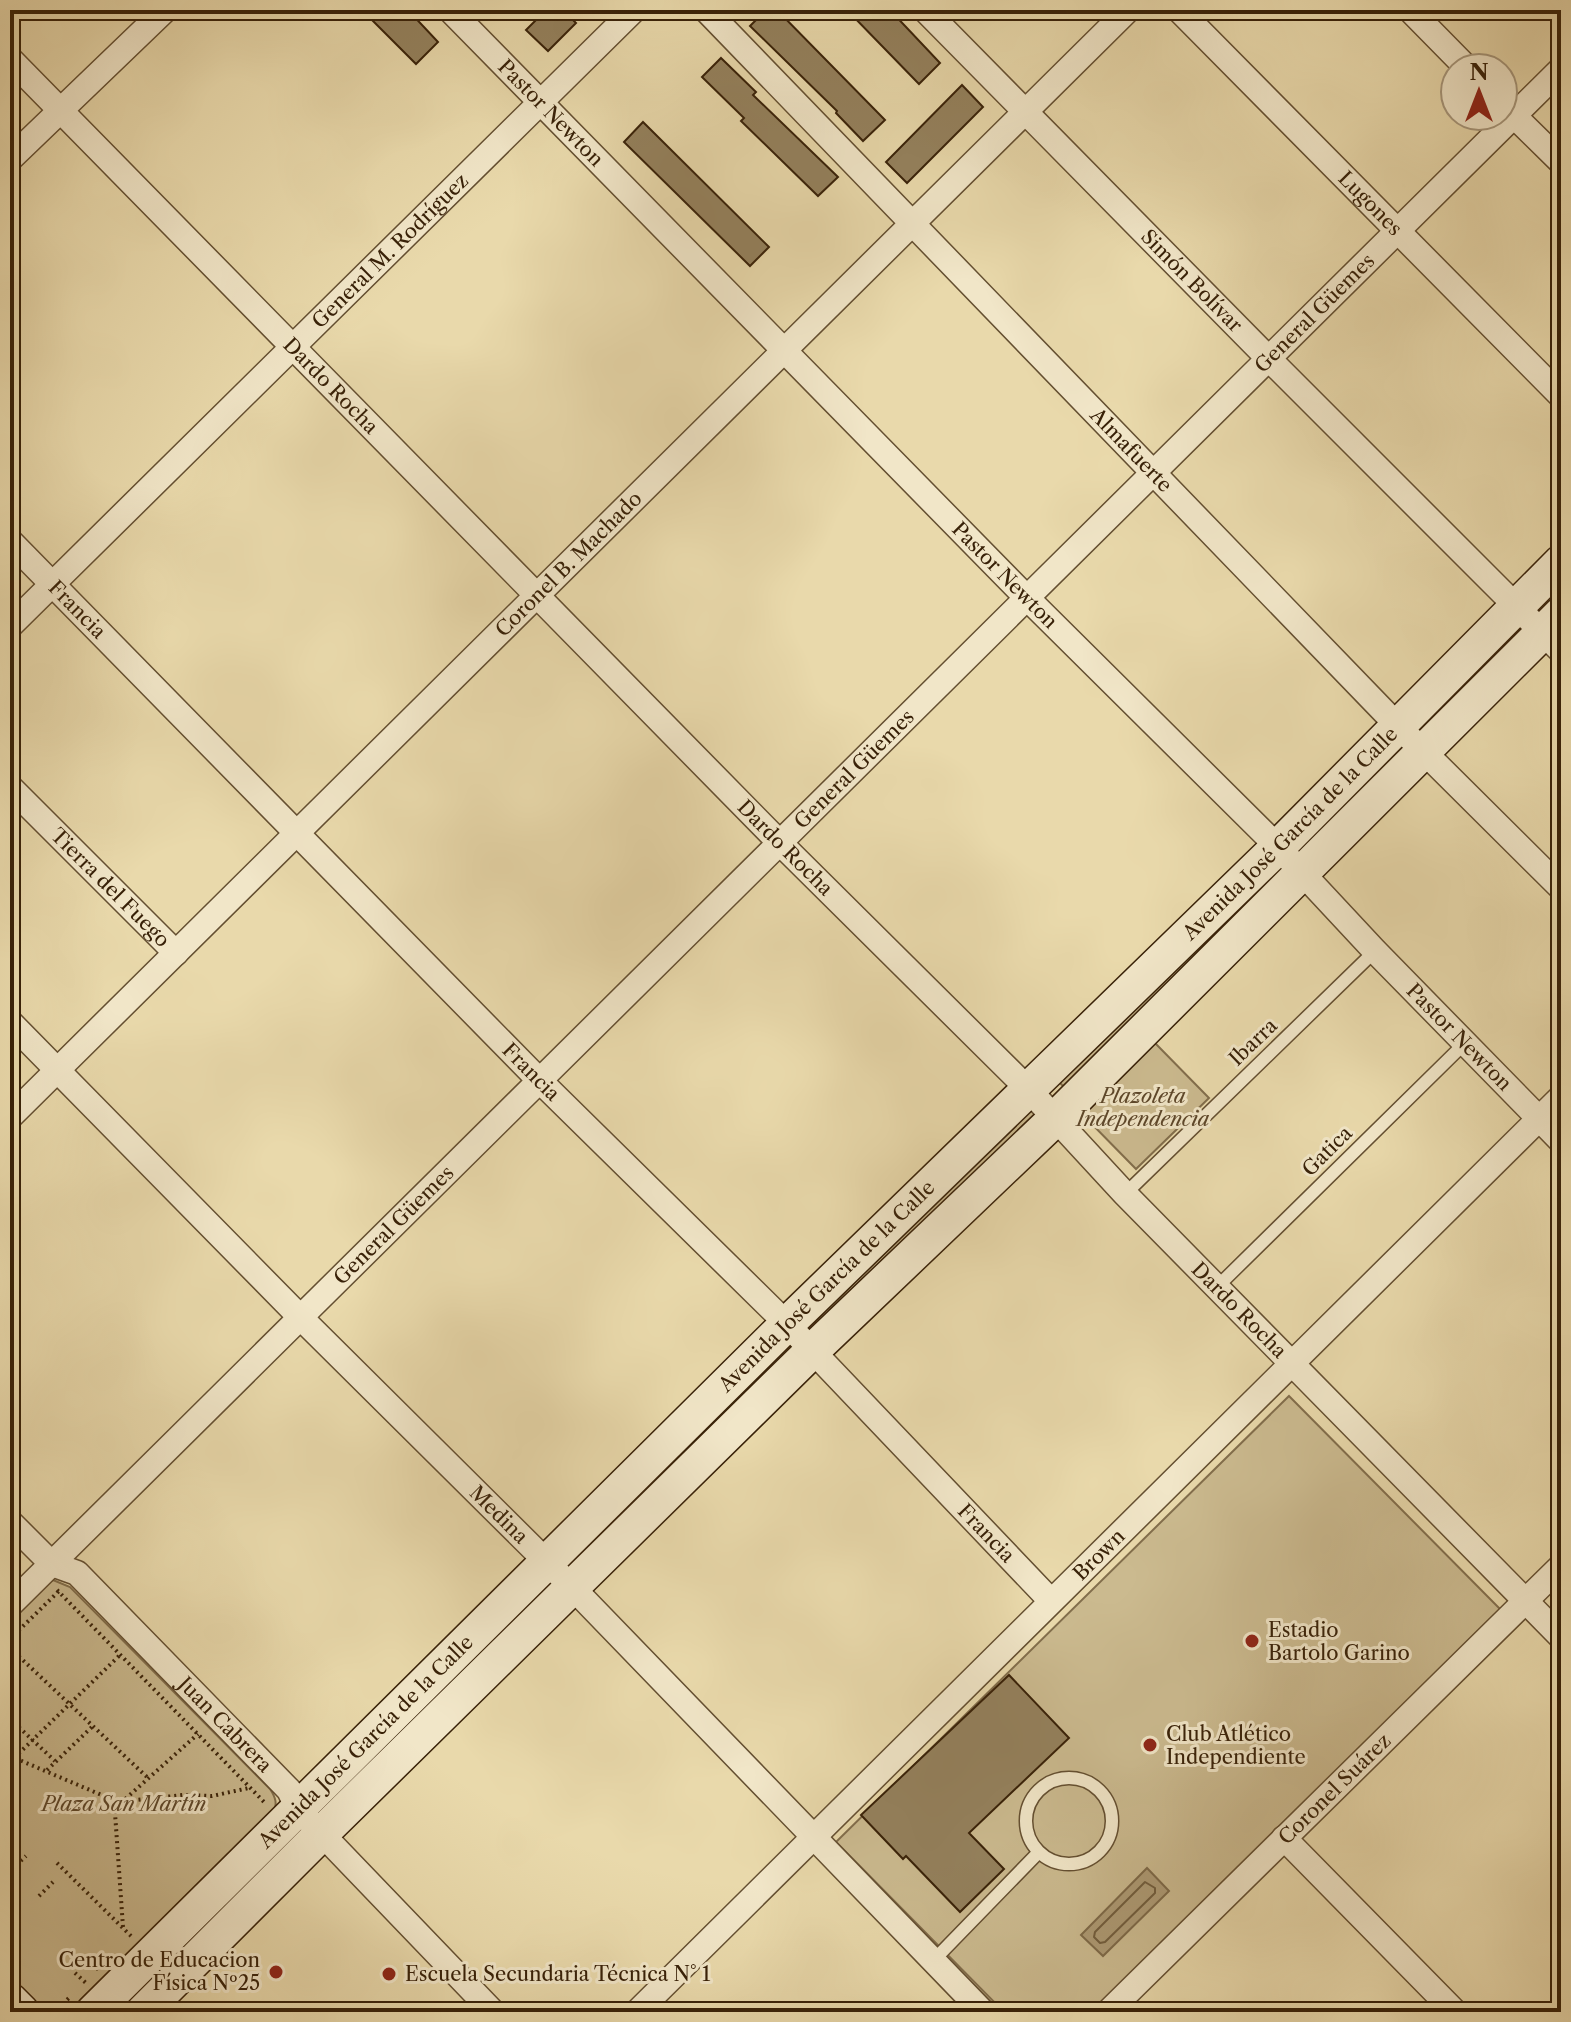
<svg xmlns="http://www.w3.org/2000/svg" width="1571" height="2022" viewBox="0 0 1571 2022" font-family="'Libre Caslon Text',serif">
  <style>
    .green { fill: #cbba8f; stroke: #826e4c; stroke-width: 2 }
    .water { fill: #ad9a74; stroke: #7e6a49; stroke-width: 2 }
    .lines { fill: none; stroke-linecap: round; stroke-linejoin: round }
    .shore { stroke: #725e3e; stroke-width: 2 }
    .building { fill: #94815d; stroke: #382108; stroke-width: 2 }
    .lane-casing { stroke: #644f31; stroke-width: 15 }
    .street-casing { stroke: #644f31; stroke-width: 27 }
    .secondary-casing { stroke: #382108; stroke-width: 37 }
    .path { stroke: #382108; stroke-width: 4; stroke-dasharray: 2 4; stroke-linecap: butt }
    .lane { stroke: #f1e6c8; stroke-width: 12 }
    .street { stroke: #f1e6c8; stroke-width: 24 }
    .secondary { stroke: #f1e6c8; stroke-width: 34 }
    .poi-dot { fill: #8f2418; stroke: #f1e6c8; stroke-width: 3 }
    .labels { text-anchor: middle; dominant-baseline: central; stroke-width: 6; stroke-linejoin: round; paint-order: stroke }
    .street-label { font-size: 20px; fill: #382108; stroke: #f1e6c8 }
    .park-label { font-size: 20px; font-style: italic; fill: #5d472a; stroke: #f1e6c8 }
    .poi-label { font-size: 20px; fill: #382108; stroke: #f1e6c8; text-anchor: start }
  </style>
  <rect width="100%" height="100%" fill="#e9d9ab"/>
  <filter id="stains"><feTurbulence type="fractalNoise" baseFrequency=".0025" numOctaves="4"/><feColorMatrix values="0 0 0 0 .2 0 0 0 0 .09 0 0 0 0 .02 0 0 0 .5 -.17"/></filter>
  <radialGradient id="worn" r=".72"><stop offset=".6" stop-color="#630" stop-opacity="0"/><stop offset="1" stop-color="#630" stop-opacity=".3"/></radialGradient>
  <g class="green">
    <path d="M 1271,866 L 1284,879 L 1067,1090 L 1054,1077 Z"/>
    <path d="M 1154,1042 L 1209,1098 L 1136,1169 L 1081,1113 Z"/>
    <path d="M 1026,1105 L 1039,1118 L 822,1329 L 809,1316 Z"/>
    <path d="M 1289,1396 L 1502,1611 L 1094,2012 L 1004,2012 L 836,1842 Z"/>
    <path d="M 53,1580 L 70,1587 L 270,1789 C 276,1798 277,1803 274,1813 L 77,2012 L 34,2012 L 10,1988 L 10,1620 L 45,1585 Z"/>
  </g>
  <path class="water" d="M 1147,1868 L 1169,1891 L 1103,1956 L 1081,1935 Z"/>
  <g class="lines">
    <path class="shore" d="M 1145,1882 L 1155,1888 L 1155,1893 L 1105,1942 L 1100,1943 L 1094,1937 L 1095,1932 Z"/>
  </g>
  <g class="building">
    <path d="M 362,10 L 408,10 L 438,42 L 416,64 Z"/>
    <path d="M 546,10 L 563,10 L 576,23 L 548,51 L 526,30 Z"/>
    <path d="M 766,10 L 777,10 L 885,120 L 863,141 L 836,113 L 837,111 L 750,26 Z"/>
    <path d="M 847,10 L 890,10 L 940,63 L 919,84 Z"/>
    <path d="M 721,58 L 756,92 L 753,95 L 838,177 L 818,196 L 741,121 L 744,118 L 702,77 Z"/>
    <path d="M 962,85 L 983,107 L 907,183 L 886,162 Z"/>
    <path d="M 643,122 L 769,247 L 750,266 L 624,142 Z"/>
    <path d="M 1009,1675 L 1069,1738 L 969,1833 L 1004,1869 L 960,1912 L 906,1856 L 903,1859 L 861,1815 Z"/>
  </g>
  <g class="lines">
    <defs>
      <g id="lane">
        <path d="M 1125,1194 L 1375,951"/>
        <path d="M 1217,1287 L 1465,1043"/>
        <circle cx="1069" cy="1821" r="43"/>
        <path d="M 933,1961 L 1038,1853"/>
      </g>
      <g id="street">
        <path id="s1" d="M 450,10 L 1027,598 L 1278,847 L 1375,951 L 1561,1141"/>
        <path id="s2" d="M 706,10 L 1398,726 L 1561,888"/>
        <path id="s3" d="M 925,10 L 1269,359 L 1561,651"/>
        <path id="s4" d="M 1179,10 L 1561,396"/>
        <path d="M 1410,10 L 1467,68"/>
        <path id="s5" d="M 10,59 L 780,843 L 1029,1090 L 1125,1194 L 1561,1637"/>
        <path d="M 1503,105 L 1561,162"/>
        <path d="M 10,159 L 165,10"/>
        <path id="s6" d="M 10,541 L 540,1081 L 787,1324 L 1051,1601"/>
        <path id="s7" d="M 10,626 L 634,10"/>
        <path id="s8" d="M 10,787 L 176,953"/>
        <path id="s9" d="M 10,1022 L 301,1318 L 573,1588 L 983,2012"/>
        <path id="s10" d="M 10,1117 L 1128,10"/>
        <path id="s11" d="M 10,1522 L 52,1564 L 77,1573 L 289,1790 L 298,1809 L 493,2012"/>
        <path id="s12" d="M 10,1605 L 1561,69"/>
        <path d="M 1284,1838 L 1455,2012"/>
        <path id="s13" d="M 637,2012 L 1561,1097"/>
        <path id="s14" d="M 1108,2012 L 1561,1566"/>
      </g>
      <g id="secondary">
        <path d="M 10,2000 L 22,2012"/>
        <path id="s15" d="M 93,2012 L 787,1324 L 1278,847 L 1561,562"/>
        <path d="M 143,2012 L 322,1833 L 812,1351 L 1056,1118 L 1561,614"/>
      </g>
    </defs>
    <use href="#lane" class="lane-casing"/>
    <use href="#street" class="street-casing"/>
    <use href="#secondary" class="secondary-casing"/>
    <g class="path">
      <path d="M 57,1590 L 266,1804"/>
      <path d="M 10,1639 L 60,1590"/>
      <path d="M 10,1648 L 148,1778"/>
      <path d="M 10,1719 L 55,1761"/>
      <path d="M 10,1756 L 118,1802 L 183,1795 L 212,1796 L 249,1788"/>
      <path d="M 10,1762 L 120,1655"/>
      <path d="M 47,1770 L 93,1726"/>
      <path d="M 10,1844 L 12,1842"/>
      <path d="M 57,1863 L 132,1937"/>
      <path d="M 12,1869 L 26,1856"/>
      <path d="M 39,1896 L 53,1882"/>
      <path d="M 123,1927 L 115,1813 L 123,1801 L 198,1734"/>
      <path d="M 88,1960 L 99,1970"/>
      <path d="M 75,1973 L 86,1983"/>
      <path d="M 54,2012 L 70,1997"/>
    </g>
    <use href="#lane" class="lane"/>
    <use href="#street" class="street"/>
    <use href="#secondary" class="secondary"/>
  </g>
  <g class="poi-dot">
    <circle cx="1252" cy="1641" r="8"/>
    <circle cx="1150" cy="1745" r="8"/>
    <circle cx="276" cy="1972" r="8"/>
    <circle cx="389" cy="1974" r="8"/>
  </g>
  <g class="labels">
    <g class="street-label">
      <text stroke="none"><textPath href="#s1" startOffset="144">Pastor Newton</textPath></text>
      <text stroke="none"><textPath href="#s4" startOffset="272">Lugones</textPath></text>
      <text stroke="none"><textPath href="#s7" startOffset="534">General M. Rodríguez</textPath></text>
      <text stroke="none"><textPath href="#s3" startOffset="380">Simón Bolívar</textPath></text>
      <text stroke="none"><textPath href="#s12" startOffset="1836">General Güemes</textPath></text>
      <text stroke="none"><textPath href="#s5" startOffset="458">Dardo Rocha</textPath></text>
      <text stroke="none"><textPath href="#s2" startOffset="612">Almafuerte</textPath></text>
      <text stroke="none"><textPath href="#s10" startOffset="786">Coronel B. Machado</textPath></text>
      <text stroke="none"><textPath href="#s1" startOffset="792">Pastor Newton</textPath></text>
      <text stroke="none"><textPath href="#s6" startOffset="96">Francia</textPath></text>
      <text stroke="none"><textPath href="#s12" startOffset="1188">General Güemes</textPath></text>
      <text stroke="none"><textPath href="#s15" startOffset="1680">Avenida José García de la Calle</textPath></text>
      <text stroke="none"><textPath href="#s5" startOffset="1106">Dardo Rocha</textPath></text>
      <text stroke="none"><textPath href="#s8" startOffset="142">Tierra del Fuego</textPath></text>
      <text stroke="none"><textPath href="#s1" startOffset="1440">Pastor Newton</textPath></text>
      <text transform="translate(1253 1042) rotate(-44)">Ibarra</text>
      <text stroke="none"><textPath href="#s6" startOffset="744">Francia</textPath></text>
      <text transform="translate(1327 1151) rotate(-45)">Gatica</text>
      <text stroke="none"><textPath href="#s12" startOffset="540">General Güemes</textPath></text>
      <text stroke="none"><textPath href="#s15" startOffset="1032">Avenida José García de la Calle</textPath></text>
      <text stroke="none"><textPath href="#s5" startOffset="1754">Dardo Rocha</textPath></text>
      <text stroke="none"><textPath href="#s9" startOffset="694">Medina</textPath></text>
      <text stroke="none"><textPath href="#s6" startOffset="1392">Francia</textPath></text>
      <text stroke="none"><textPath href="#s13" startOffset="650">Brown</textPath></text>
      <text stroke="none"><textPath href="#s11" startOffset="298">Juan Cabrera</textPath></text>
      <text stroke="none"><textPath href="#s15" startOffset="384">Avenida José García de la Calle</textPath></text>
      <text stroke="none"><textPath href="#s14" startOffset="318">Coronel Suárez</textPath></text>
    </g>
    <g class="park-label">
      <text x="1143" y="1096">Plazoleta<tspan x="1143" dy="23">Independencia</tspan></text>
      <text x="124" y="1804">Plaza San Martín</text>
    </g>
    <g class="poi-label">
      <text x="1268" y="1630">Estadio<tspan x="1268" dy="23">Bartolo Garino</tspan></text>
      <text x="1166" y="1734">Club Atlético<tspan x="1166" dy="23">Independiente</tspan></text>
      <text x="260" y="1960" text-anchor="end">Centro de Educacion<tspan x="260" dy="23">Física Nº25</tspan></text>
      <text x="405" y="1974">Escuela Secundaria Técnica N° 1</text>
    </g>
  </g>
  <rect width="1571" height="2022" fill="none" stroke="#e9d9ab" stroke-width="40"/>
  <rect x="12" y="12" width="1547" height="1998" fill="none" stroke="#382108" stroke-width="4"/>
  <rect x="20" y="20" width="1531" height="1982" fill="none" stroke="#382108" stroke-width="2"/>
  <g transform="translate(1479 92)"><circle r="38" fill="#f1e6c8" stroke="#a7977b" stroke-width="2"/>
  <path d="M0-6L14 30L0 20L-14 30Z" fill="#8f2418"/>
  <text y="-12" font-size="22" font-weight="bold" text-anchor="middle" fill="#382108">N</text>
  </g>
  <rect width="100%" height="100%" filter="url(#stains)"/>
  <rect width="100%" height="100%" fill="url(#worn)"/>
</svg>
